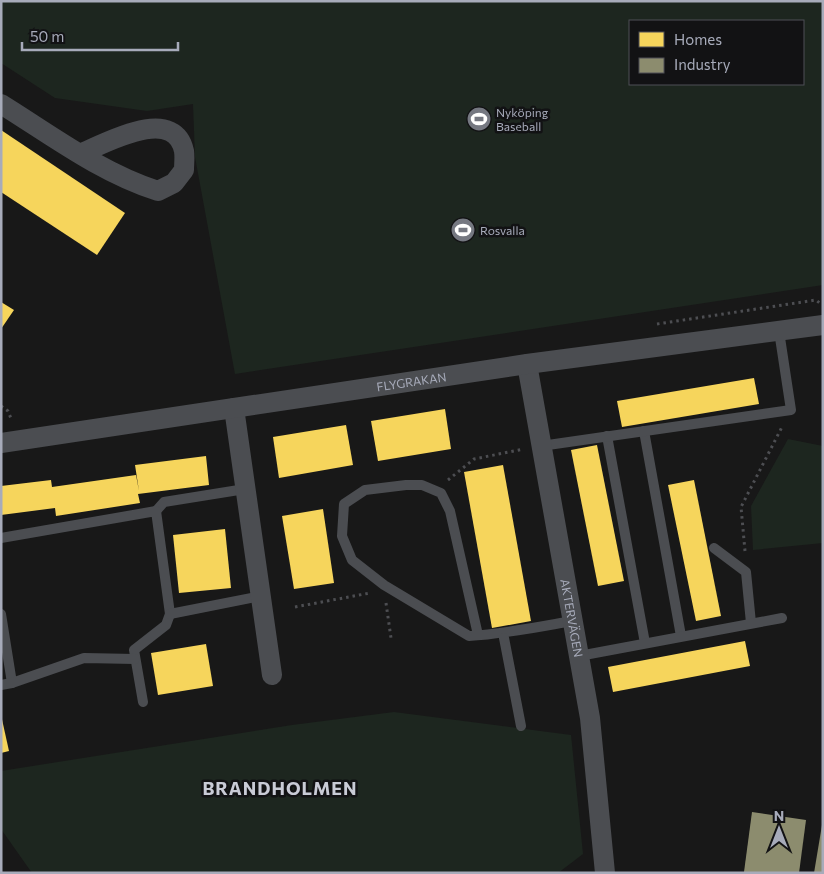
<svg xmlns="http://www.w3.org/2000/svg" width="824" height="874" viewBox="0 0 824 874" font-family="Commissioner,sans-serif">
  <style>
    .green { fill: #1d261f; fill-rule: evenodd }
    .homes { fill: #f6d55c }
    .industry { fill: #8c8c6e }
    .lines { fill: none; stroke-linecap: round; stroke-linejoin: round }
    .path { stroke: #4d4e52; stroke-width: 3; stroke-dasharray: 2.5 4; stroke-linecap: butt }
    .service { stroke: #4b4d51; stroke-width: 10 }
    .minor { stroke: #4b4d51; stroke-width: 20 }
    .labels { text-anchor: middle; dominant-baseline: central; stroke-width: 5; stroke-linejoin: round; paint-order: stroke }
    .poi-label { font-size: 12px; fill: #a7abba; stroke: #121214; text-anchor: start }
    .street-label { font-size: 12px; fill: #a7abba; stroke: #121214 }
    .district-label { font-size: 18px; font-weight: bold; letter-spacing: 1px; fill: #c9cbd6; stroke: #121214 }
  </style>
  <rect width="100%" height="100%" fill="#181818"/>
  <g class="green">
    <path d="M 1,1 L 823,1 L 823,285 L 235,374 L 195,157 L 193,104 L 147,111 L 55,98 L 1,63 ZM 803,21 L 803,84 L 630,84 L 630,21 Z"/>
    <path d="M 788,439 L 823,446 L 823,543 L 753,550 L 751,506 Z"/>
    <path d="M 394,712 L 571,735 L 583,854 L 558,873 L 32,873 L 1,829 L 1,771 L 292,725 Z"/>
  </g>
  <g class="homes">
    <path d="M 1,130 L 125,213 L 97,255 L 1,192 Z"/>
    <path d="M 1,302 L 14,310 L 1,329 Z"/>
    <path d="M 754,378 L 759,404 L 622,427 L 617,401 Z"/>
    <path d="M 445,409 L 451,449 L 378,461 L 371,421 Z"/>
    <path d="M 346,425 L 353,465 L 279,478 L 273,437 Z"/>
    <path d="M 597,445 L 624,581 L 598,586 L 571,450 Z"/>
    <path d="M 206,456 L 209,485 L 138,494 L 140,503 L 56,516 L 55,508 L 1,515 L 1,486 L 51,480 L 52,487 L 136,475 L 139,491 L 135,465 Z"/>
    <path d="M 503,465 L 531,621 L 492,628 L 464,472 Z"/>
    <path d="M 694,480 L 721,616 L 696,621 L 668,485 Z"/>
    <path d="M 323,509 L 334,583 L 294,589 L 282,516 Z"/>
    <path d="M 225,529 L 231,588 L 179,593 L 173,535 Z"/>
    <path d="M 745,641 L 750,666 L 613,692 L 608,667 Z"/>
    <path d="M 206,644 L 213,686 L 158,695 L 151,653 Z"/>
    <path d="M 1,715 L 9,751 L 1,753 Z"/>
  </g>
  <g class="industry">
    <path d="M 752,812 L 806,820 L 799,873 L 744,872 Z"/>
    <path d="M 822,825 L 823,873 L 814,873 Z"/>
  </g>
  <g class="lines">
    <g class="path">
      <path d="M 657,324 L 816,300 L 822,305"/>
      <path d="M 1,406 L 8,411 L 12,421"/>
      <path d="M 448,480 L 474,459 L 524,449"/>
      <path d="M 745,551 L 741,507 L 783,425"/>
      <path d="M 386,603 L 391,638"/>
      <path d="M 295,607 L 370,593"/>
    </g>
    <g class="service">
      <path d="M 644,431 L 681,636"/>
      <path d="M 607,436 L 645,643"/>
      <path d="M 541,446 L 791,410 L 779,331"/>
      <path d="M 156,511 L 164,502 L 245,489"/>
      <path d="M 1,538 L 156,511 L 170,614 L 166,625 L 134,650 L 143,702"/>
      <path d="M 714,548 L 746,572 L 751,623"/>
      <path d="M 1,614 L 12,683"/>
      <path d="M 170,614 L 261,596"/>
      <path d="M 478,635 L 450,511 L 441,493 L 422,485 L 406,485 L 365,490 L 344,504 L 342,536 L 352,560 L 384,585 L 469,636 C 504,634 538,627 572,621"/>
      <path d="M 504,638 L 521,726"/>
      <path d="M 579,656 L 782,618"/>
      <path d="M 1,685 L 12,683 L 84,658 L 135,659"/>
    </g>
    <g class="minor">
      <path d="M 1,104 C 51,135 101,173 158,191 L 174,183 L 184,170 C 184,164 185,157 184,151 C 174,104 104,144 80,154"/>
      <path id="s1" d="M 527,364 L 590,718 L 605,873"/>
      <path d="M 234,408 L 272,675"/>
      <path id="s2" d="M 1,443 L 527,364 L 823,325"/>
    </g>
  </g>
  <defs>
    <symbol id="stadium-disc" viewBox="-11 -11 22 22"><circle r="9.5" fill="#757881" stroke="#121214"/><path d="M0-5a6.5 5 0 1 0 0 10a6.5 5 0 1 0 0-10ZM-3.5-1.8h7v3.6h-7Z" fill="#fff"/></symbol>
  </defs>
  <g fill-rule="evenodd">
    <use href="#stadium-disc" x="465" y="105" width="28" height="28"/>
    <use href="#stadium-disc" x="449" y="216" width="28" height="28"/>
  </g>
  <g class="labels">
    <g class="poi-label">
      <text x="496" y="112">Nyköping<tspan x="496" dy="14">Baseball</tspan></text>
      <text x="480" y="230">Rosvalla</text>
    </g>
    <g class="street-label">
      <text stroke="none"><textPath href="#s2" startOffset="415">FLYGRAKAN</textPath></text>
      <text stroke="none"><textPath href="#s1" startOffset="258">AKTERVÄGEN</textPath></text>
    </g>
    <g class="district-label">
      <text x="280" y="788">BRANDHOLMEN</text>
    </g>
  </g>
  <rect width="824" height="874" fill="none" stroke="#a7abba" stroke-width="5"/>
  <rect x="629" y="20" width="175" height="65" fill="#121214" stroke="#4e4f56"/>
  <rect x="639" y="32" width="25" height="15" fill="#f6d55c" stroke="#4e4f56"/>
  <text x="674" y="45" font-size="15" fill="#a7abba">Homes</text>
  <rect x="639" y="58" width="25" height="15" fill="#8c8c6e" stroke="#4e4f56"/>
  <text x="674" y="70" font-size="15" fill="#a7abba">Industry</text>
  <g transform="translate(779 829)" stroke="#121214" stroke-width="4" paint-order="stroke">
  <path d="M0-4L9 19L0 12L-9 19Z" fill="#a7abba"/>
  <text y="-8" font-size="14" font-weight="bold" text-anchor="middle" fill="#a7abba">N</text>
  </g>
  <path d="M22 42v8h156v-8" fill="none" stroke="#a7abba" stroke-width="2.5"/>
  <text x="30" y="42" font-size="15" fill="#a7abba" stroke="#121214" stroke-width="4" paint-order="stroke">50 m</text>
</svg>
